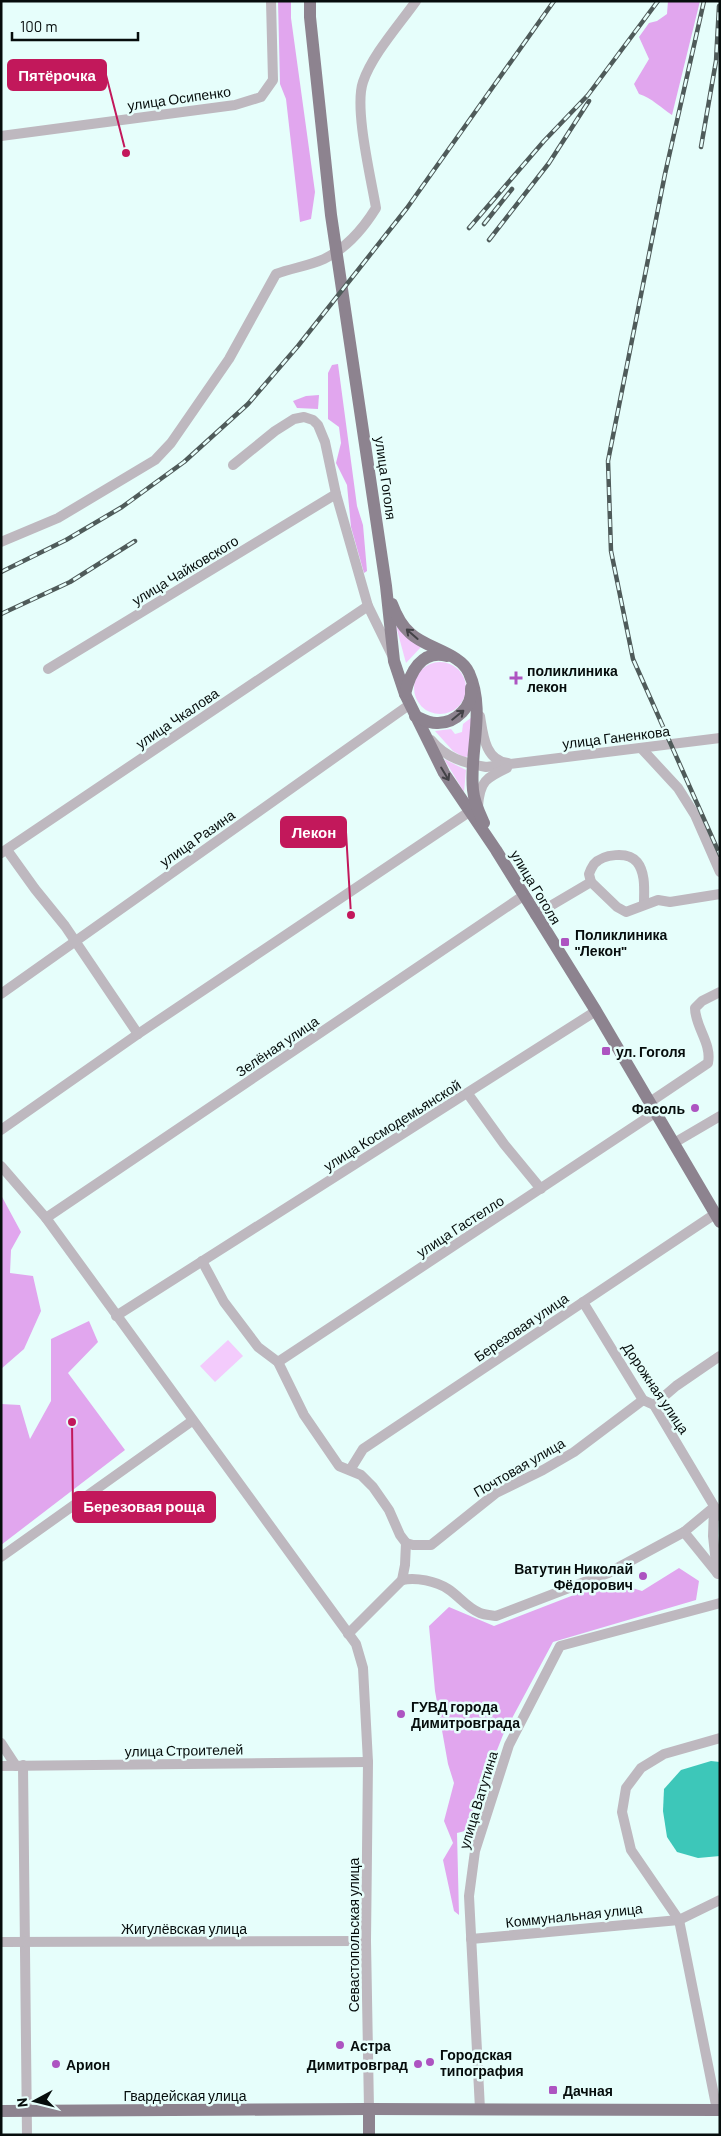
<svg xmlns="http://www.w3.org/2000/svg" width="721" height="2136" viewBox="0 0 721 2136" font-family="Barlow,sans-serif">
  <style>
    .green { fill: #f3cbfc }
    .forest { fill: #e1a6ee }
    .water { fill: #3dc7b9 }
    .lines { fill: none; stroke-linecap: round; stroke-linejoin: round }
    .minor { stroke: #beb8bf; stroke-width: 10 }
    .major { stroke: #8d838f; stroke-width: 12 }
    .rail-casing { stroke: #4f5b5a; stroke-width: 4.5 }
    .rail { stroke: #e6fefb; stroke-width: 2.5; stroke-dasharray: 8; stroke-linecap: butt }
    .oneway { stroke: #434247 }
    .poi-dot { fill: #ad54c1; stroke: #e6fefb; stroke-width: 2 }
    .labels { text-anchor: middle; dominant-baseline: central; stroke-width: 5; stroke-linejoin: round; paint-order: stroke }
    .street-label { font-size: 14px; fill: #060d0c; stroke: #e6fefb }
    .poi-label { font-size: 14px; font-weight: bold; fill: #060d0c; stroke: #e6fefb; text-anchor: start }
    .leader { fill: none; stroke: #c2185b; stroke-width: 2 }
    .callout-dot { fill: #c2185b; stroke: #e6fefb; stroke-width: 2 }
    .callout { fill: #c2185b; stroke: #c2185b; stroke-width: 2 }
    .callout-label { font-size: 15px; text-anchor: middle; font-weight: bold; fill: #fff }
  </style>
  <rect width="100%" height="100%" fill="#e6fefb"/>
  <g class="green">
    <path d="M 396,626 L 421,647 L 406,663 Z"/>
    <circle cx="440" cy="688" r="26"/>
    <path d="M 472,717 L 470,754 L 465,758 L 453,751 L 435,731 L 451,729 L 455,734 L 462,732 L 463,724 Z"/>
    <path d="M 444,759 L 466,770 L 464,792 Z"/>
    <path d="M 228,1340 L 243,1356 L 215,1382 L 200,1366 Z"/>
  </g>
  <g class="forest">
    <path d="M 278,1 L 291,1 L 291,18 L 315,192 L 311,219 L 300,222 L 286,99 L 280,84 Z"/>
    <path d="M 668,1 L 700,1 L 672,115 C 661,108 652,98 639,94 L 634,84 L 649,59 L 639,37 L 649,23 L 657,21 L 667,14 Z"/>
    <path d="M 338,364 L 357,506 L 363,525 L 367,571 L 364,573 L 351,527 L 347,485 L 336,463 L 341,443 L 339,427 L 328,419 L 328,373 L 332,365 Z"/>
    <path d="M 319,395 L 318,409 L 297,408 L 293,401 L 306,396 Z"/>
    <path d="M 1,1195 L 21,1232 L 11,1250 L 10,1273 L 33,1276 L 41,1311 L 24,1349 L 1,1369 Z"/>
    <path d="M 89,1321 L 98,1342 L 68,1373 L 125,1450 L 1,1545 L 1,1404 L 20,1405 L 30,1439 L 51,1401 L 51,1339 Z"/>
    <path d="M 679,1568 L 699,1581 L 696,1600 L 553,1642 L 503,1735 L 465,1831 L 457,1833 L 459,1915 L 454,1911 L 443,1860 L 453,1843 L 444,1821 L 454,1783 L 448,1764 L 435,1691 L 429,1626 L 449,1607 L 494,1626 L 610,1581 L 642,1591 Z"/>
  </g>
  <path class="water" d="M 711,1761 L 720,1762 L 720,1856 L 698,1858 L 677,1852 L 667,1837 L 663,1811 L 664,1789 L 681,1770 Z"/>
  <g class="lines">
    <g class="minor">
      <path d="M 1,136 L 235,105 L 261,97 L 273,80 L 271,1"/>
      <path d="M 233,465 L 275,431 L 294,419 L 304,417 L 313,420 L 318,425 L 325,442 L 336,494 L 368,606 L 392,655"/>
      <path d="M 1,542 L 58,518 L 155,460 L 171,443 L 229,359 L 276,274 C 291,268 309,266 324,259 C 347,248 363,229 376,208 C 371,178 354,108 363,82 C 372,55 399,25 416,1"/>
      <path d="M 48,669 L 336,494"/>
      <path d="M 480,716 C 483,734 485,761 508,763"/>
      <path d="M 431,740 C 446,758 464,763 486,767 L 720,738"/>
      <path d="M 641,748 L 678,788 L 695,815 L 720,872"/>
      <path d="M 478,806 C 480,781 486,778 507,768"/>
      <path d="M 7,850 L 35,889 L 65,926 L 138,1034"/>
      <path d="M 1,853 L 368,606"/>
      <path d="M 591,882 L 589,874 C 590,871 592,867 594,864 C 603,854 628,851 637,862 C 646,873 644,891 644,904"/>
      <path d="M 535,915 L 591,882 L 617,907 L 626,912 L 658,900 L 670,902 L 720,894"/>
      <path d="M 1,994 L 409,705"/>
      <path d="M 468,1094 L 504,1144 L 541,1189"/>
      <path d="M 650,1102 L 708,1063 C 712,1043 695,1027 695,1008 L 702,1001 L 720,992"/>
      <path d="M 1,1130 L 138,1034 L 469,812"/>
      <path d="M 674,1143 L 720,1116"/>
      <path d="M 1,1166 L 46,1218 L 356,1644 L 363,1668 L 368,1762 L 366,1941 L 369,2109"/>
      <path d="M 46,1218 L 523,896"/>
      <path d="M 202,1261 L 224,1302 L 258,1347 L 278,1362 L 304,1415 L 339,1466 L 361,1475 L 373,1487 L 389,1510 L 400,1535 L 406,1543"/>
      <path d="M 583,1302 L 643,1400 L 654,1405 L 720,1516"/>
      <path d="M 116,1316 L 596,1011"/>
      <path d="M 278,1362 L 656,1112"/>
      <path d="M 654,1405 L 676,1386 L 720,1356"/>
      <path d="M 350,1470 L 363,1449 L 715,1214"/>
      <path d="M 714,1508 L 713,1536 L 717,1573"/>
      <path d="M 684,1532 L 718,1574"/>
      <path d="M 406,1543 L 413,1545 L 431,1545 L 496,1493 L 543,1470 L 574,1452 L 643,1400"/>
      <path d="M 1,1557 L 192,1421"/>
      <path d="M 402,1580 C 416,1577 436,1581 448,1589 C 459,1596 467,1608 480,1613 C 485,1615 491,1615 496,1616 L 608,1573 L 684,1532 L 714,1507"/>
      <path d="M 348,1634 L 402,1580 L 405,1565 L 406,1543"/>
      <path d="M 1,1743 L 16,1766"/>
      <path d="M 23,1765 L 27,2135"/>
      <path d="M 1,1766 L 368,1762"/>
      <path d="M 471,1939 L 679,1920 L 720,1900"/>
      <path d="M 1,1942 L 366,1941"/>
      <path d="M 480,2109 L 469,1896 L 475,1851 L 509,1745 L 560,1646 L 720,1603"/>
      <path d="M 717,2110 L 679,1920 L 631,1850 L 622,1812 L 626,1788 L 641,1768 L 664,1754 L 720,1738"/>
    </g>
    <g class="major">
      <path d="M 310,1 L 310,17 L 331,215 L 386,586 L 394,661 L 405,694 L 444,773 L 496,850 L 596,1011 L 720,1222"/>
      <path d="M 392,604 C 396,615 401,625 410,633 C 425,648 461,653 469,673 C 486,711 469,751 473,790 C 474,802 479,812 484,823"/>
      <path d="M 405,694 C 410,673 421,649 447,656"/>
      <path d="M 415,716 C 422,719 430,724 438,723 C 456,723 473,706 471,688"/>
      <path d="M 1,2111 L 369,2109 L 720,2110"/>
      <path d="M 369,2135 L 369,2109"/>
    </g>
    <defs>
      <g id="rail">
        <path d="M 704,1 L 665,174 L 608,461 L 611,551 L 633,659 L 720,855"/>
        <path d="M 701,147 L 716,61 L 719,6"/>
        <path d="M 484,224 L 512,189"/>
        <path d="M 469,228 L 544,141 L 588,95 L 658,1"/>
        <path d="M 489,240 L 549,163 L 589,101"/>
        <path d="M 1,572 L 66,540 L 122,507 L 184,462 L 248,404 L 298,346 L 407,208 L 554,1"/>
        <path d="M 1,614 L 70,582 L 135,541"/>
      </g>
    </defs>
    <use href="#rail" class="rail-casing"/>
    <use href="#rail" class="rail"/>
  </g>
  <defs><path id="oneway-shaft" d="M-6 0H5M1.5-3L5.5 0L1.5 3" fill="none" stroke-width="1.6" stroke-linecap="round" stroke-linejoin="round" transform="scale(1.25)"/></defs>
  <g class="oneway">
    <use href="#oneway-shaft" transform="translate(412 634) rotate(-139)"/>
    <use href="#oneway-shaft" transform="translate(458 715) rotate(-39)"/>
    <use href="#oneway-shaft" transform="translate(445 774) rotate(59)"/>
  </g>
  <g class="poi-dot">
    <path d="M513.5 670.5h5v5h5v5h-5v5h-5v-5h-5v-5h5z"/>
    <rect x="560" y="937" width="10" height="10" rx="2.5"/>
    <rect x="601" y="1046" width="10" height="10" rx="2.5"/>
    <circle cx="695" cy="1108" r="5"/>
    <circle cx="643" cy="1576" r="5"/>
    <circle cx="401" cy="1714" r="5"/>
    <circle cx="340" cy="2045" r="5"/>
    <circle cx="430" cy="2062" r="5"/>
    <circle cx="56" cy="2064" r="5"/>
    <circle cx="418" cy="2064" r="5"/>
    <rect x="548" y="2085" width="10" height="10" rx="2.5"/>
  </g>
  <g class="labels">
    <g class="street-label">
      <text transform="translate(179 98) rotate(-8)">улица Осипенко</text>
      <text transform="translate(386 478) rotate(82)">улица Гоголя</text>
      <text transform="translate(185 570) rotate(-31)">улица Чайковского</text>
      <text transform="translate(177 718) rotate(-34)">улица Чкалова</text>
      <text transform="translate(616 737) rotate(-7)">улица Ганенкова</text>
      <text transform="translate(197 838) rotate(-35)">улица Разина</text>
      <text transform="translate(536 887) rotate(59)">улица Гоголя</text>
      <text transform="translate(277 1046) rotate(-34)">Зелёная улица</text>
      <text transform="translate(392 1125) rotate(-32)">улица Космодемьянской</text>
      <text transform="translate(460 1226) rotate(-33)">улица Гастелло</text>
      <text transform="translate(521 1327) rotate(-34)">Березовая улица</text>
      <text transform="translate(656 1388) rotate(56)">Дорожная улица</text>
      <text transform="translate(519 1467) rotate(-30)">Почтовая улица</text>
      <text transform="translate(184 1750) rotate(-1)">улица Строителей</text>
      <text transform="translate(478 1800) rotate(-73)">улица Ватутина</text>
      <text transform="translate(574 1915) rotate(-6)">Коммунальная улица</text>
      <text x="184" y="1928">Жигулёвская улица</text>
      <text transform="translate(353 1935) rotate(-90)">Севастопольская улица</text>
      <text x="185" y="2095">Гвардейская улица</text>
    </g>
    <g class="poi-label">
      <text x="527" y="670">поликлиника<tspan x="527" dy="16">лекон</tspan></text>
      <text x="575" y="934">Поликлиника<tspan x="575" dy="16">"Лекон"</tspan></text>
      <text x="616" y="1051">ул. Гоголя</text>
      <text x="685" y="1108" text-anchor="end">Фасоль</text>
      <text x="633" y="1568" text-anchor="end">Ватутин Николай<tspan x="633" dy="16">Фёдорович</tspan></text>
      <text x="411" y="1706">ГУВД города<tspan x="411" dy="16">Димитровграда</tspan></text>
      <text x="350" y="2045">Астра</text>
      <text x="440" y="2054">Городская<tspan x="440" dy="16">типография</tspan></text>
      <text x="66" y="2064">Арион</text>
      <text x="408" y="2064" text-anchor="end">Димитровград</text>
      <text x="563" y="2090">Дачная</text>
    </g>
  </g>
  <path class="leader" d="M126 153L106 75M351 915L346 832M72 1422L73 1507"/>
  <g class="callout-dot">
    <circle cx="126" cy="153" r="5"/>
    <circle cx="351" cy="915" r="5"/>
    <circle cx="72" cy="1422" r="5"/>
  </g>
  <g class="callout">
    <rect x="8" y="60" width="98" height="30" rx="5"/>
    <rect x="281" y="817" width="65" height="30" rx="5"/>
    <rect x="73" y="1492" width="142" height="30" rx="5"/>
  </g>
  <g class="callout-label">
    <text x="57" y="81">Пятёрочка</text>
    <text x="314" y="838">Лекон</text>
    <text x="144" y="1512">Березовая роща</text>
  </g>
  <rect width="721" height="2136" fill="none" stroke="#060d0c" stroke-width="5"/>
  <g transform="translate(35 2101) rotate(263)" stroke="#e6fefb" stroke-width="4" paint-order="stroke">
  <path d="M0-4L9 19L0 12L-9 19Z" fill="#060d0c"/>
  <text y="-8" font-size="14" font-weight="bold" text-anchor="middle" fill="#060d0c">N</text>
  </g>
  <path d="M12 32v8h126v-8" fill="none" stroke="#060d0c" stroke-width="2.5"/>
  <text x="20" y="32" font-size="15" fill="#060d0c" stroke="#e6fefb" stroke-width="4" paint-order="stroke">100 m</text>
</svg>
